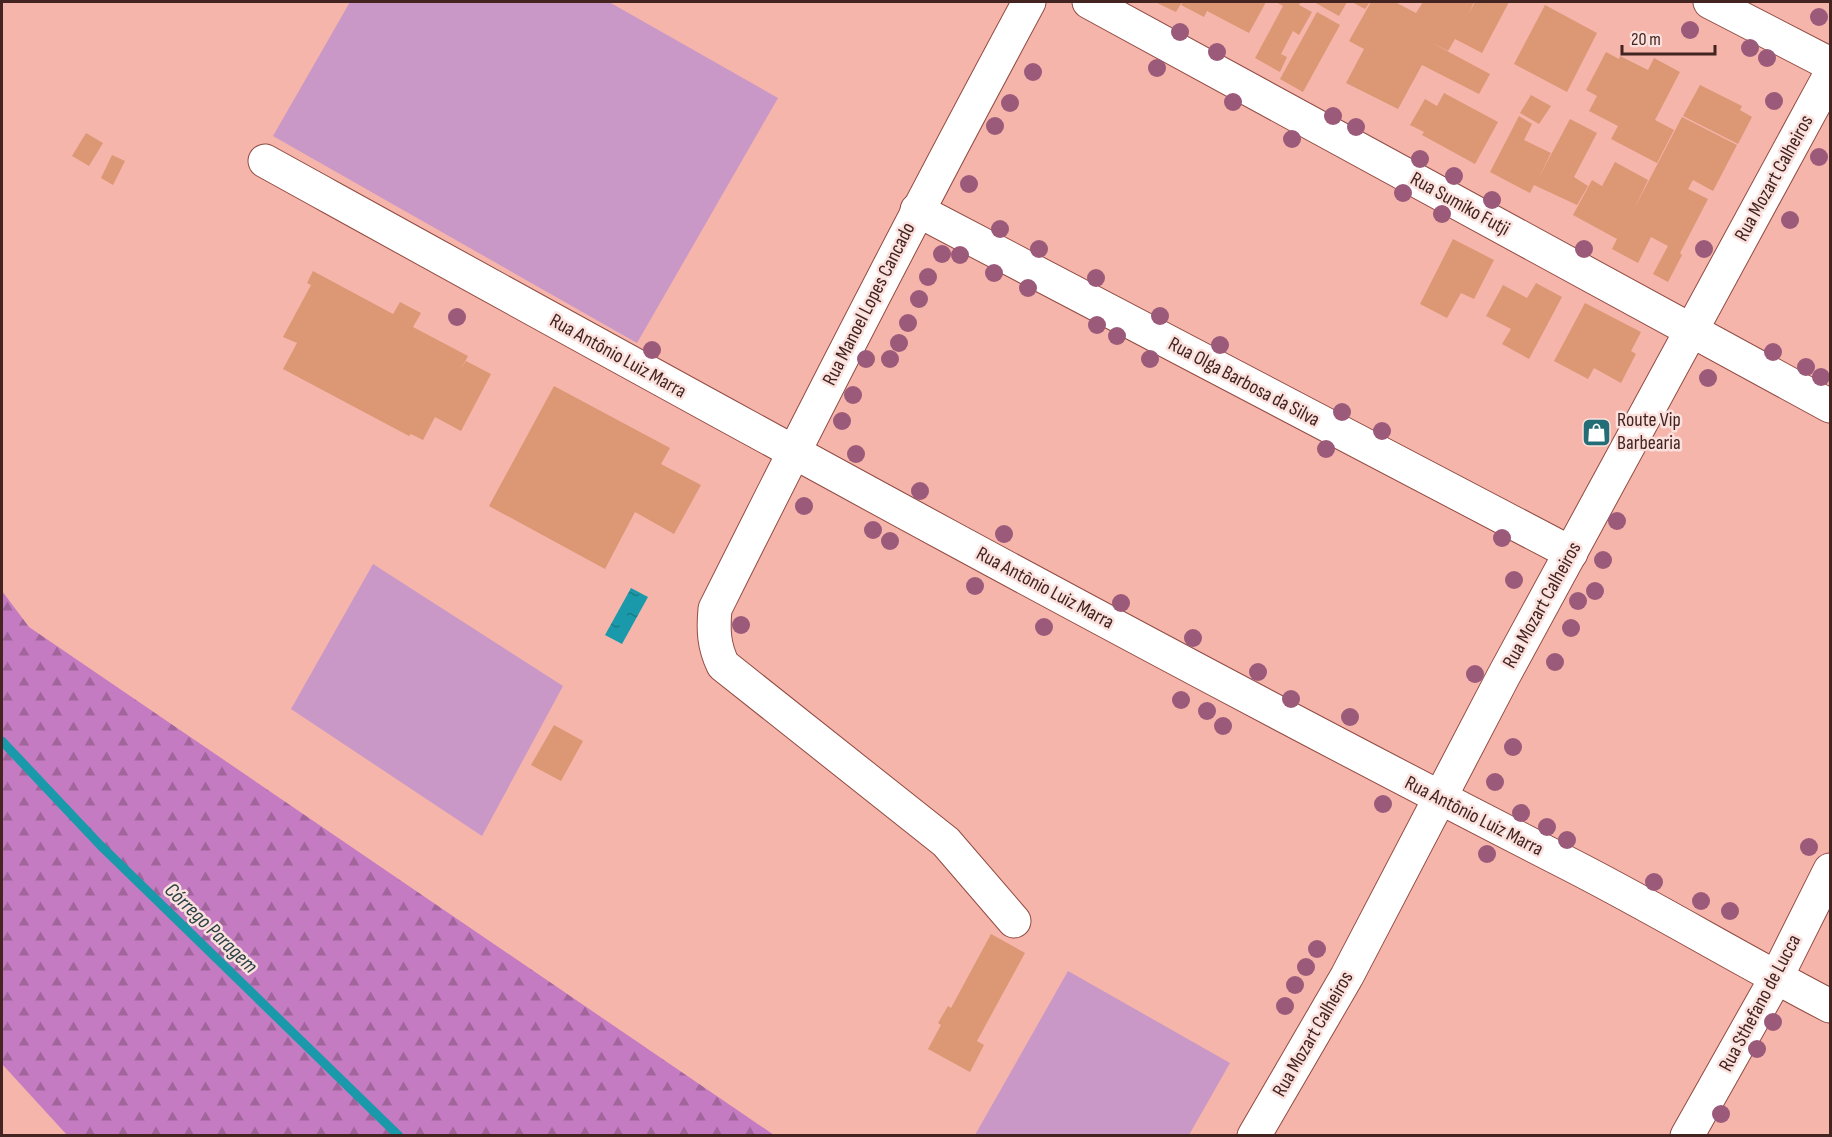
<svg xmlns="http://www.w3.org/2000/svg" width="1832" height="1137" viewBox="0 0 1832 1137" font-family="'Sofia Sans Condensed',sans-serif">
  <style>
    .grass { fill: #c998c6 }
    .forest { fill: url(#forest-firs) }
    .water { fill: url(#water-ripples) }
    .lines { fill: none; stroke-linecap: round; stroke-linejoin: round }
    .stream { stroke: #1999a9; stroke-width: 9 }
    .building { fill: #dc9774 }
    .minor-casing { stroke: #914b42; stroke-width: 35 }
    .tertiary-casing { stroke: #914b42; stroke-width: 35 }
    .minor { stroke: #fff; stroke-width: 33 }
    .tertiary { stroke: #fff; stroke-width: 33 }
    .tree { fill: #9c5a7a }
    .labels { text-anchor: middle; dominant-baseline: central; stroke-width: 5; stroke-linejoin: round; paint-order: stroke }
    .street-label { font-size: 20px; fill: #432420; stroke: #fbe1dd }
    .poi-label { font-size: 20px; fill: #432420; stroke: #fbe1dd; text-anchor: start }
    .water-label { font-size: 21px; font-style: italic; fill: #284246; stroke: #fbe1dd }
  </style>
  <defs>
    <pattern id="forest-firs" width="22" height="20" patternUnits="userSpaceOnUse" patternTransform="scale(1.5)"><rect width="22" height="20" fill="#c47bc1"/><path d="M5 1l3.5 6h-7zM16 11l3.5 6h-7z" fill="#a1659c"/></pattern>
    <pattern id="water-ripples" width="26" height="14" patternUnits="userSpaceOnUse" patternTransform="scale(1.5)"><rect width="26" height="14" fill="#1999a9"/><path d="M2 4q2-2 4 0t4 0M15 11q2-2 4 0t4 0" fill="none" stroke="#187d89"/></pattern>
  </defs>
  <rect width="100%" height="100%" fill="#f5b5ab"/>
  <g class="grass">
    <path d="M 350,2 L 609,2 L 778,98 L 637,343 L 273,136 Z"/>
    <path d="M 373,564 L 563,686 L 482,836 L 291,709 Z"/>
    <path d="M 1068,971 L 1230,1063 L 1189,1135 L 975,1135 Z"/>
  </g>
  <path class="forest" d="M 2,591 L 29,627 L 774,1135 L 67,1135 L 2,1064 Z"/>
  <path class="water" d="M 631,588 L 648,597 L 622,644 L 605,635 Z"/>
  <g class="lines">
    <path class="stream" d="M 2,741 L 100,845 L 399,1136"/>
  </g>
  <g class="building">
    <path d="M 1155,2 L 1182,2 L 1176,12 Z"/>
    <path d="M 1183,2 L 1266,2 L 1249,33 L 1207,11 L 1204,17 L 1181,5 Z"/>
    <path d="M 1276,2 L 1301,2 L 1299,5 L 1312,12 L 1299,35 L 1293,31 L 1281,54 L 1287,57 L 1280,72 L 1255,58 L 1283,6 Z"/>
    <path d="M 1314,2 L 1347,2 L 1339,16 Z"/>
    <path d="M 1352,2 L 1370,2 L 1365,9 Z"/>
    <path d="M 1371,2 L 1395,2 L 1416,13 L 1423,2 L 1474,2 L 1468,15 L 1475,2 L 1509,2 L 1482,53 L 1455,39 L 1448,51 L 1430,42 L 1490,74 L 1479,94 L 1422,65 L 1398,109 L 1346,83 L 1364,49 L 1349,41 Z"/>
    <path d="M 1545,5 L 1597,33 L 1567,92 L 1514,64 Z"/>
    <path d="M 1317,12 L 1340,25 L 1303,92 L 1280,79 Z"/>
    <path d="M 1606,52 L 1619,59 L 1620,56 L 1648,70 L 1654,58 L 1680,72 L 1655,120 L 1674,130 L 1657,163 L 1611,139 L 1618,126 L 1589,111 L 1597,96 L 1586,90 Z"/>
    <path d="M 1700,85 L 1742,106 L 1740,110 L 1752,117 L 1738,144 L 1683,116 Z"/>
    <path d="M 1444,93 L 1498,122 L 1475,164 L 1422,135 L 1424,132 L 1410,125 L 1425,99 L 1437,106 Z"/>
    <path d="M 1531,95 L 1551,106 L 1539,124 L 1520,113 Z"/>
    <path d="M 1519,116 L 1532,124 L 1524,140 L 1551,153 L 1537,181 L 1570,119 L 1597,133 L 1574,177 L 1588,186 L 1577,205 L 1534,185 L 1530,193 L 1490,172 Z"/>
    <path d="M 1682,117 L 1737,145 L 1713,191 L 1693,180 L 1688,189 L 1708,199 L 1680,253 L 1682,255 L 1668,282 L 1653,274 L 1668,246 L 1651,237 L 1638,263 L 1612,249 L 1617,239 L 1573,215 L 1592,180 L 1602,186 L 1615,162 L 1648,180 L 1634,209 Z"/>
    <path d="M 86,133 L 103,143 L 89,166 L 72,156 Z"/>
    <path d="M 112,155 L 125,161 L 113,185 L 101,178 Z"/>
    <path d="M 1453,239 L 1494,260 L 1474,299 L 1461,293 L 1447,318 L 1420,304 Z"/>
    <path d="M 313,271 L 393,314 L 400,302 L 421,313 L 413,327 L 468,356 L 461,369 L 466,361 L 491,374 L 461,431 L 435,417 L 423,440 L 411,434 L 409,436 L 283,369 L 297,343 L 283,337 L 311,285 L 307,283 Z"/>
    <path d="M 1536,283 L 1562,297 L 1529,359 L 1502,344 L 1511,329 L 1486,316 L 1503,285 L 1527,298 Z"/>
    <path d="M 1585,303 L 1641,332 L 1631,351 L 1636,354 L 1621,383 L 1594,368 L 1588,379 L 1554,361 Z"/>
    <path d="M 554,386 L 670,448 L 661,464 L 701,485 L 674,534 L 635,512 L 605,569 L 489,506 Z"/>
    <path d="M 554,725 L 583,741 L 561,781 L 531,765 Z"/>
    <path d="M 991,934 L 1025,953 L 977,1041 L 984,1045 L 970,1072 L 928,1049 L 941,1025 L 938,1023 L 948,1006 L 951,1008 Z"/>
  </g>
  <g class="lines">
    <defs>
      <g id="minor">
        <path d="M 1089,2 L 1830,406"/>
        <path d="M 1710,2 L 1830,64"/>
        <path d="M 265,161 C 698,400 1131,640 1571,865 C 1659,910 1743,961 1830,1006"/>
        <path d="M 917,210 L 1571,553"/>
        <path d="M 1014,921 L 946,842 L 723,665 C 714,646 713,631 715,609 C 817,405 921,202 1029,2"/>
        <path d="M 1687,1136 L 1776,978 L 1830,870"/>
      </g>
      <path id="tertiary" d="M 1254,1136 L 1347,976 L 1503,677 L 1830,75"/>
    </defs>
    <use href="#minor" class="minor-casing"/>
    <use href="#tertiary" class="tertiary-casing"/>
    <use href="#minor" class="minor"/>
    <use href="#tertiary" class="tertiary"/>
  </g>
  <g class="tree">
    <circle cx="1819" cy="17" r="9"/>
    <circle cx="1690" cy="30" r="9"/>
    <circle cx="1180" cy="32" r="9"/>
    <circle cx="1750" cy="48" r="9"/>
    <circle cx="1217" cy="52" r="9"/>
    <circle cx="1767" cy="58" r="9"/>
    <circle cx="1157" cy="68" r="9"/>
    <circle cx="1033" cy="72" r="9"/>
    <circle cx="1774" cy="101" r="9"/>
    <circle cx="1233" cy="102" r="9"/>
    <circle cx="1010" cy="103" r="9"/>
    <circle cx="1333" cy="116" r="9"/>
    <circle cx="995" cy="126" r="9"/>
    <circle cx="1356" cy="127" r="9"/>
    <circle cx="1292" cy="139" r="9"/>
    <circle cx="1819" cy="157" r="9"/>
    <circle cx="1420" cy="159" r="9"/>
    <circle cx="1454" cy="176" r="9"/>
    <circle cx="969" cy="184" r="9"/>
    <circle cx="1403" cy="193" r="9"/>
    <circle cx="1492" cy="200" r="9"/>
    <circle cx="1442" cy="214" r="9"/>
    <circle cx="1790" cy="220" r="9"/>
    <circle cx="1000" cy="229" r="9"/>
    <circle cx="1039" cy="249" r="9"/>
    <circle cx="1584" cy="249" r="9"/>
    <circle cx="1704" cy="249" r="9"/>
    <circle cx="942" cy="254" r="9"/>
    <circle cx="960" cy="255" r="9"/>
    <circle cx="994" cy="273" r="9"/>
    <circle cx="928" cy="277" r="9"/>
    <circle cx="1096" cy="278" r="9"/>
    <circle cx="1028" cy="288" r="9"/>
    <circle cx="919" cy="299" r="9"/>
    <circle cx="1160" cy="316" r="9"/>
    <circle cx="457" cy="317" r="9"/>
    <circle cx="908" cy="323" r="9"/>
    <circle cx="1097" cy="325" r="9"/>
    <circle cx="1117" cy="336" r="9"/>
    <circle cx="899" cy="343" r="9"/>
    <circle cx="1220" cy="345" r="9"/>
    <circle cx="652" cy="350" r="9"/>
    <circle cx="1773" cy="352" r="9"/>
    <circle cx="866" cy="359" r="9"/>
    <circle cx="890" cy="359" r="9"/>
    <circle cx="1150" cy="359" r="9"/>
    <circle cx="1806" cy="367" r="9"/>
    <circle cx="1821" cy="377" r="9"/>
    <circle cx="1708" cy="378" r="9"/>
    <circle cx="853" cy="395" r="9"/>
    <circle cx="1342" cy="412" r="9"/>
    <circle cx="842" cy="421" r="9"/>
    <circle cx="1382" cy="431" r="9"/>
    <circle cx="1326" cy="449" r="9"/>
    <circle cx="856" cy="454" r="9"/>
    <circle cx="920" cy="491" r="9"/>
    <circle cx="804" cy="506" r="9"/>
    <circle cx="1617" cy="521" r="9"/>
    <circle cx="873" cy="530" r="9"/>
    <circle cx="1004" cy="534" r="9"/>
    <circle cx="1502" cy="538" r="9"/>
    <circle cx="890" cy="541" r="9"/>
    <circle cx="1603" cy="560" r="9"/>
    <circle cx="1514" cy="580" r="9"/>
    <circle cx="975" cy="586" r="9"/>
    <circle cx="1595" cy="591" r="9"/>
    <circle cx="1578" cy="601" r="9"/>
    <circle cx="1121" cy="603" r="9"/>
    <circle cx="741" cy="625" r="9"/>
    <circle cx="1044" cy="627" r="9"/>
    <circle cx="1571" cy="628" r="9"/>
    <circle cx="1193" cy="638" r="9"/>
    <circle cx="1555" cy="662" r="9"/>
    <circle cx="1258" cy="672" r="9"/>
    <circle cx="1475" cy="674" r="9"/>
    <circle cx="1291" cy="699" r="9"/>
    <circle cx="1181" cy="700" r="9"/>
    <circle cx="1207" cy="711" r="9"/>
    <circle cx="1350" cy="717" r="9"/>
    <circle cx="1223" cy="726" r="9"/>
    <circle cx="1513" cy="747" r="9"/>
    <circle cx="1495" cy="782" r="9"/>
    <circle cx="1383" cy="804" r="9"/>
    <circle cx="1521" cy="813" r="9"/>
    <circle cx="1547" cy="827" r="9"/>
    <circle cx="1567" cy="840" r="9"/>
    <circle cx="1809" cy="847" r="9"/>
    <circle cx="1487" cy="854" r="9"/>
    <circle cx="1654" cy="882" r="9"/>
    <circle cx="1701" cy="901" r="9"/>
    <circle cx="1730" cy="911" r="9"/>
    <circle cx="1317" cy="949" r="9"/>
    <circle cx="1306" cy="967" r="9"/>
    <circle cx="1295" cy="985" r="9"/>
    <circle cx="1285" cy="1006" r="9"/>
    <circle cx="1773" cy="1022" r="9"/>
    <circle cx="1757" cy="1049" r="9"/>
    <circle cx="1721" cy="1114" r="9"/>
  </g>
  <defs>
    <symbol id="shop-square" viewBox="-11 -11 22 22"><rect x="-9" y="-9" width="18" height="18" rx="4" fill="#236d77" stroke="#fbe1dd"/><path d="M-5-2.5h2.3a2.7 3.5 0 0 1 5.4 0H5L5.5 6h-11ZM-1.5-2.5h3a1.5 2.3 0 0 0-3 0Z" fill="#fff"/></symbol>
  </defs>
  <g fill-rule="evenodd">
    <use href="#shop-square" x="1580" y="416" width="33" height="33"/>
  </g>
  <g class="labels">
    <g class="street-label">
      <text transform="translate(1774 178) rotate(-61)">Rua Mozart Calheiros</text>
      <text transform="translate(1460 204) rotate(29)">Rua Sumiko Futji</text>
      <text transform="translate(869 304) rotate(-63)">Rua Manoel Lopes Cancado</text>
      <text transform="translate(618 356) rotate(29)">Rua Antônio Luiz Marra</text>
      <text transform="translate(1244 382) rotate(28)">Rua Olga Barbosa da Silva</text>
      <text transform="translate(1045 588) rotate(28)">Rua Antônio Luiz Marra</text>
      <text transform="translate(1542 605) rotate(-61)">Rua Mozart Calheiros</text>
      <text transform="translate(1474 816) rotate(27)">Rua Antônio Luiz Marra</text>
      <text transform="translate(1760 1003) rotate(-62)">Rua Sthefano de Lucca</text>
      <text transform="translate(1313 1034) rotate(-60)">Rua Mozart Calheiros</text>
    </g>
    <g class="poi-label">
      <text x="1617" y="420">Route Vip<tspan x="1617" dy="23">Barbearia</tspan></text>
    </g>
    <g class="water-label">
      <text transform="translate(211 928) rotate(44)">Córrego Paragem</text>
    </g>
  </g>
  <rect width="1832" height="1137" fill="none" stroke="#432420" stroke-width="6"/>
  <path d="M1622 45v9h93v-9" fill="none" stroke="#432420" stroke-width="3"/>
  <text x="1631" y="45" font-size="18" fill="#432420" stroke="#fbe1dd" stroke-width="4.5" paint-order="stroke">20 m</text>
</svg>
